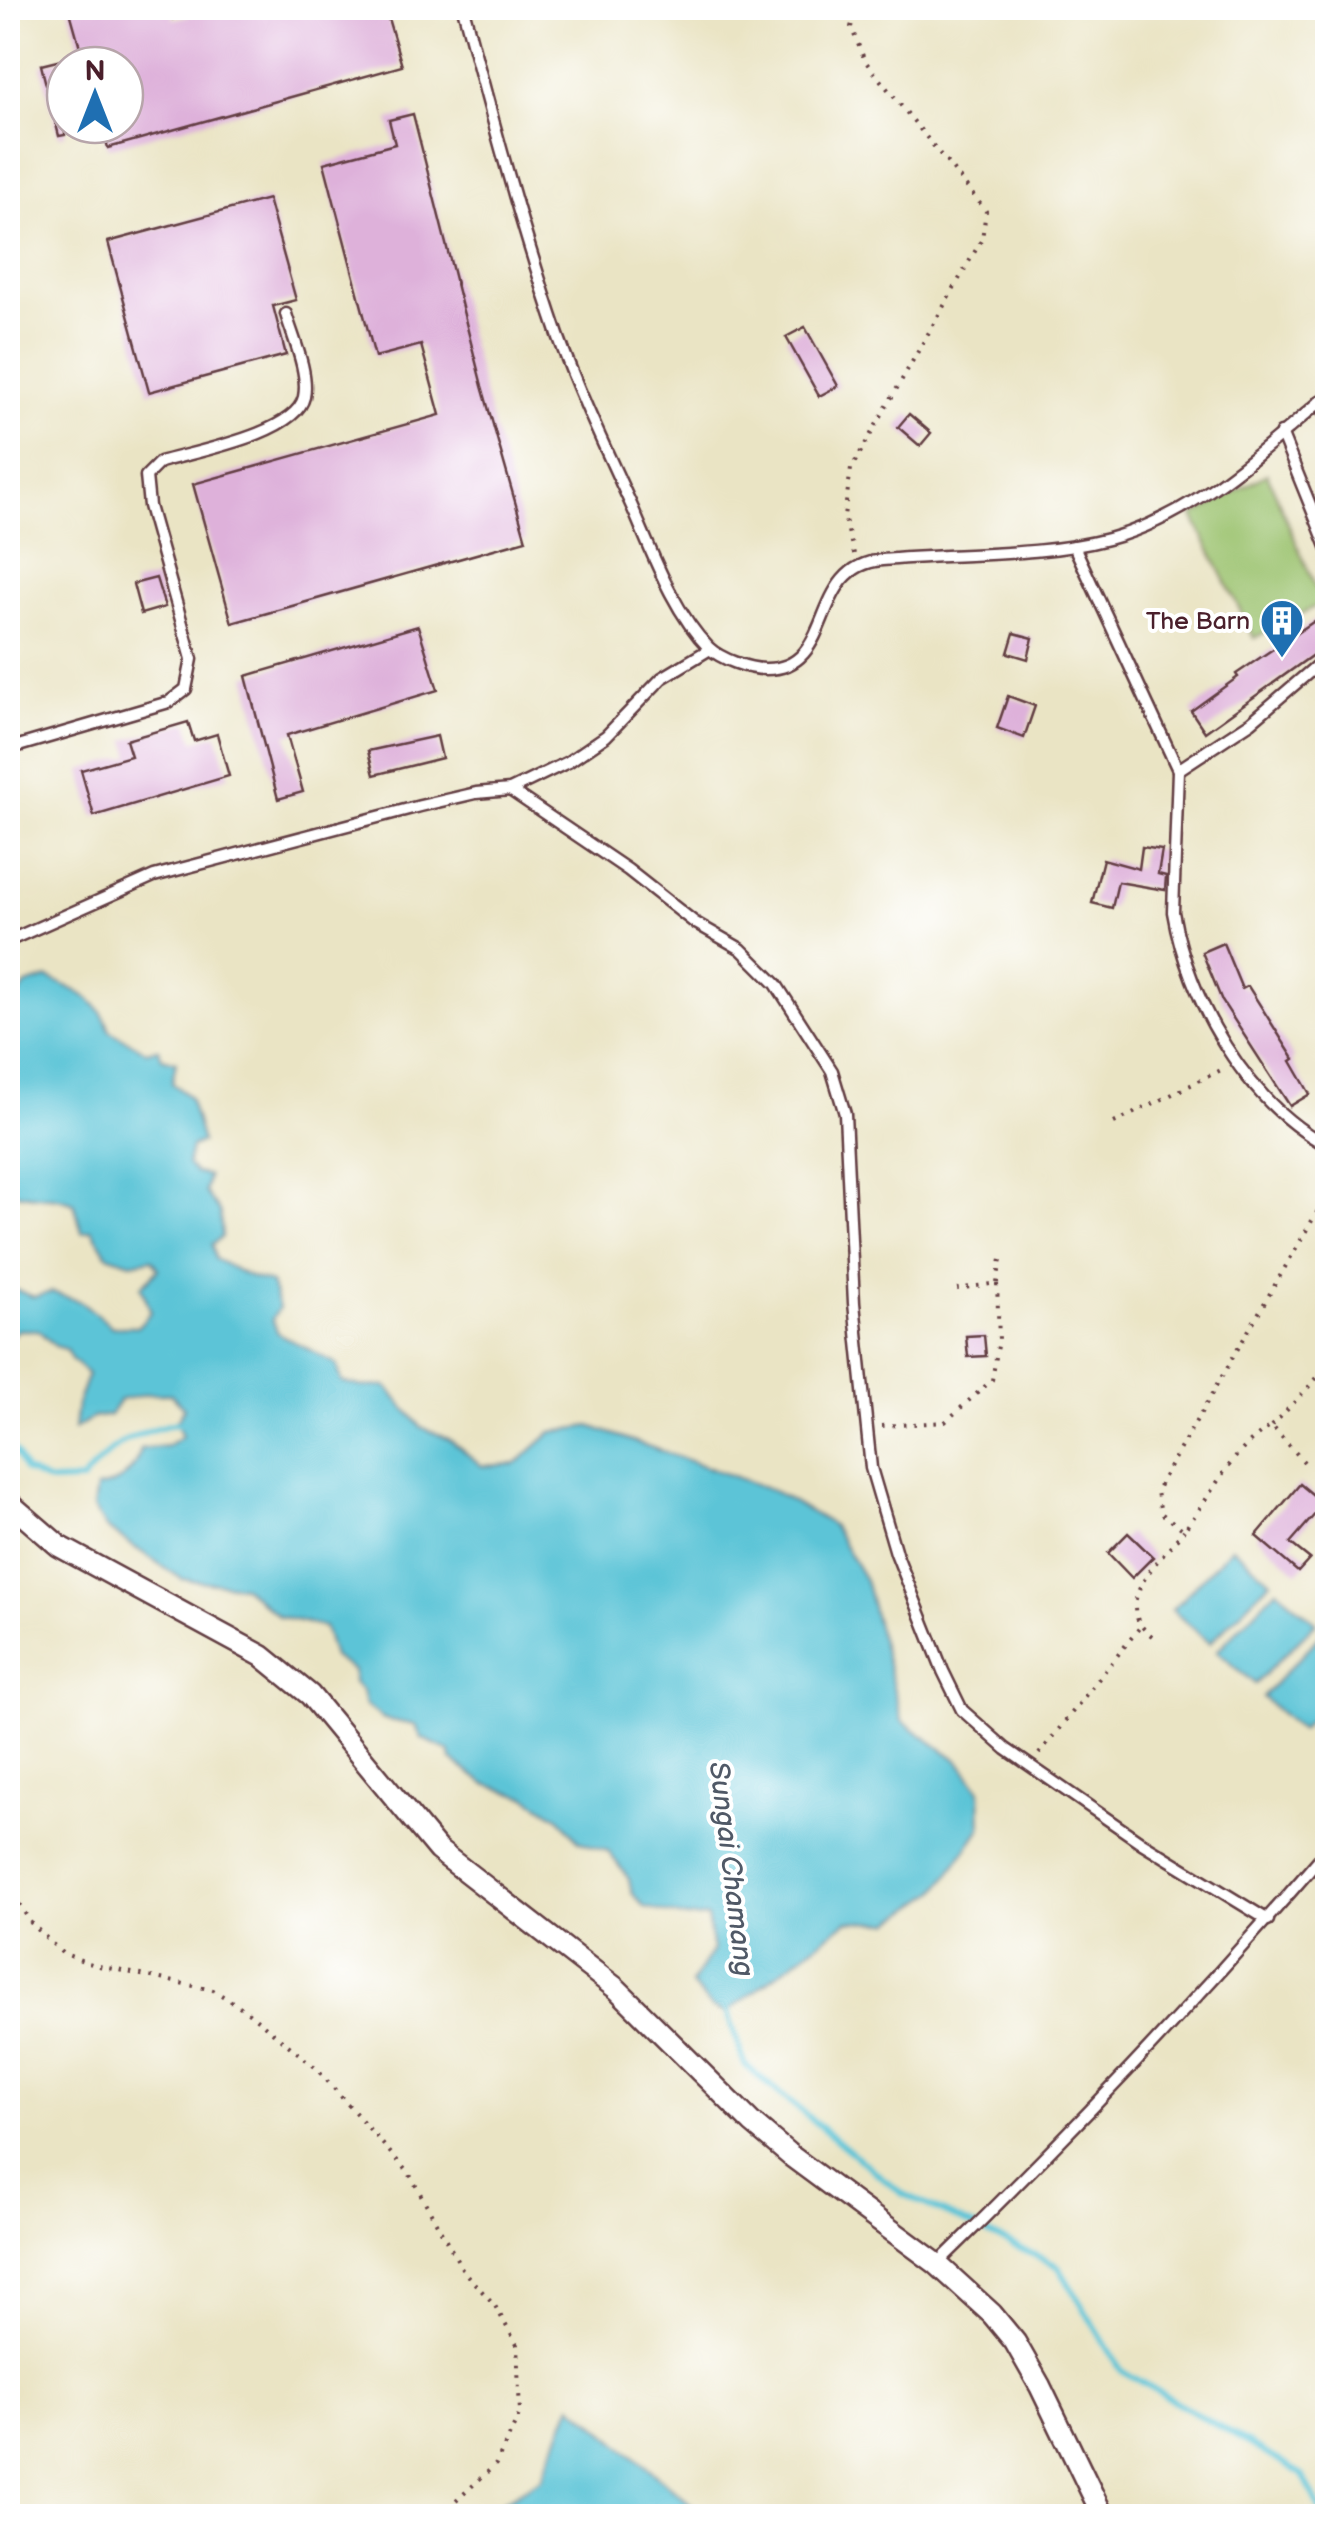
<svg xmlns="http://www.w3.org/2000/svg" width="1335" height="2524" viewBox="0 0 1335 2524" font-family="'Balsamiq Sans',sans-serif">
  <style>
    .green { fill: #9cc36f; stroke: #73714d; stroke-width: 2.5 }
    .water { fill: #5bc4d7; stroke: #527281; stroke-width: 2.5 }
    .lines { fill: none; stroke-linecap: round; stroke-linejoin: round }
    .stream { stroke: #5bc4d7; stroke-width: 6 }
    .building { fill: #deb1da }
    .service-casing { stroke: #623d42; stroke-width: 15 }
    .minor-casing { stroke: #623d42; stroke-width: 25 }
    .path { stroke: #623d42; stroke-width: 4; stroke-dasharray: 2.5 8; stroke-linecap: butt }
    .service { stroke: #fff; stroke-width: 10 }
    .minor { stroke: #fff; stroke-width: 20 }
    .labels { text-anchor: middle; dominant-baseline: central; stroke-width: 8; stroke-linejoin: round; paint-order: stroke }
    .poi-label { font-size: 25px; fill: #4a1f2b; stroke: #fff; text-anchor: end }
    .water-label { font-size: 28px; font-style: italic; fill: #505967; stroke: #fff }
  </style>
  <rect width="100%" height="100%" fill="#fff"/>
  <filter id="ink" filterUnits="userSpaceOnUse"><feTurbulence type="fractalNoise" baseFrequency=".01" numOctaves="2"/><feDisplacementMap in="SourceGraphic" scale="20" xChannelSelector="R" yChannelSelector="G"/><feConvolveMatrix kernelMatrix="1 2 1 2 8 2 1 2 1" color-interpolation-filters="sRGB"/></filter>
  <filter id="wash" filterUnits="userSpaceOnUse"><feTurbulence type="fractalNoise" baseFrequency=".0048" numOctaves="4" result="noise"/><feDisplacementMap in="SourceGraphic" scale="40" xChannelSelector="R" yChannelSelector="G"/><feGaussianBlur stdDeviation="2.25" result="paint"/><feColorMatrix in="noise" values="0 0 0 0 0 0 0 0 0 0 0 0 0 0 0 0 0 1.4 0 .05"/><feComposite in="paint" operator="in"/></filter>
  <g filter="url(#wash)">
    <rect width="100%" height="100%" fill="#eae4c4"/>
    <path class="green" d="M 1267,474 L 1322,603 L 1254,638 L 1193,516 Z"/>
    <g class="water">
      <path d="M 48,978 C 77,991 100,998 110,1031 L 146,1051 L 158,1049 L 162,1058 L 176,1062 L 172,1083 L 189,1097 L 202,1142 L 191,1147 L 187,1164 L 195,1173 L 208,1176 L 205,1192 L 220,1213 L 222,1237 L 212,1244 L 215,1259 L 250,1277 L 271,1283 L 279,1308 L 272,1319 L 278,1333 L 336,1364 L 342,1382 L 363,1387 L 386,1386 L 421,1427 L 449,1439 L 482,1466 L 516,1464 L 552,1432 L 590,1426 L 772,1490 L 832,1525 L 865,1580 L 902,1721 L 959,1761 L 980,1790 L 981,1828 L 937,1891 L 891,1922 L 847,1921 L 726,2013 L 712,2008 L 691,1984 L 713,1950 L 707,1917 L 687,1918 L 644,1907 L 632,1893 L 629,1879 L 608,1851 L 578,1841 L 561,1819 L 527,1797 L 485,1784 L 452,1760 L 449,1751 L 422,1738 L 415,1725 L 384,1719 L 365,1705 L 362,1692 L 353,1683 L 353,1671 L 333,1657 L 324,1627 L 278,1616 L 242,1586 L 182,1579 L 106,1528 L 93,1508 L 96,1488 C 120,1485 135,1473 140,1449 L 167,1446 L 182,1436 L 176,1423 L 184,1408 L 171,1394 L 147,1394 L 120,1400 L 110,1415 L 92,1418 L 74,1429 L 77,1404 L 88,1374 L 71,1359 L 66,1349 L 55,1346 L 38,1330 L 18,1330 L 8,1338 L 8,1287 L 34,1297 L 52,1292 L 82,1302 L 112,1327 L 137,1327 L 151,1312 L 141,1286 L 159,1269 L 152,1259 L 131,1263 L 107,1255 L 92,1230 L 82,1232 L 74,1203 C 55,1194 35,1199 14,1192 L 11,1198 L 13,1208 L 8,1209 L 8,1007 L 12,1005 L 26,985 Z"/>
      <path d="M 1232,1547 L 1271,1581 L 1210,1643 L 1172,1610 Z"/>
      <path d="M 1277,1589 L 1316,1623 L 1255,1684 L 1217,1651 Z"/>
      <path d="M 1322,1634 L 1327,1639 L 1327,1702 L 1300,1730 L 1262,1697 Z"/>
      <path d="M 572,2404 L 705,2516 L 479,2516 L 542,2478 Z"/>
    </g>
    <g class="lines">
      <g class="stream">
        <path d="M 8,1444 L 17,1454 L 25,1471 L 50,1482 L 82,1481 C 111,1444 131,1434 176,1423 L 183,1427"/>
        <path d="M 726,2007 L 745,2065 L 901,2193 L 1058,2266 L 1121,2370 L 1303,2475 L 1323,2516"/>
      </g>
    </g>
    <g id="blocks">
      <g class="building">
        <path d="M 69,8 L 171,8 L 174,19 L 216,8 L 385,8 L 402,66 L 108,148 L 102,125 L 125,125 L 125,65 L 85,65 Z"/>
        <path d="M 65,59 L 65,135 L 59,136 L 41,65 Z"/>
        <path d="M 413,114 L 482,386 L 526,540 L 232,623 L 193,484 L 440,415 L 421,345 L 375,357 L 324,163 L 395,144 L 389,120 Z"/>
        <path d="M 268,199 L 296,300 L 273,306 L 286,355 L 149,392 L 108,242 Z"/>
        <path d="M 805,327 L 838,386 L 819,396 L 786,337 Z"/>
        <path d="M 909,414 L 931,433 L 920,446 L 898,427 Z"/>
        <path d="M 156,578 L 165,607 L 141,614 L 133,584 Z"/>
        <path d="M 1316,620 L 1328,637 L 1328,644 L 1205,732 L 1191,711 L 1238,677 L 1236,674 Z"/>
        <path d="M 418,626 L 438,690 L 287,735 L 303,792 L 278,799 L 246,676 Z"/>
        <path d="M 1014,633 L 1033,638 L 1028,659 L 1008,653 Z"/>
        <path d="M 1008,696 L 1035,706 L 1024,738 L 997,728 Z"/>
        <path d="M 188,722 L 194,741 L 217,734 L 229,776 L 94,816 L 81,770 L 131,756 L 126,740 Z"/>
        <path d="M 437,736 L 442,758 L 374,775 L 368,751 Z"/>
        <path d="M 1142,847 L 1162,850 L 1158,874 L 1166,876 L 1165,890 L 1118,882 L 1112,908 L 1092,903 L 1103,859 L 1139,869 Z"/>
        <path d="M 1223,943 L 1242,989 L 1248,986 L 1294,1059 L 1291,1061 L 1310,1094 L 1290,1106 L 1222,1001 L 1202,952 Z"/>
        <path d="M 984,1335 L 986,1356 L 968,1357 L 966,1336 Z"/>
        <path d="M 1300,1484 L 1324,1504 L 1290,1543 L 1310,1559 L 1298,1572 L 1256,1536 Z"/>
        <path d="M 1128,1533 L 1153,1557 L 1132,1578 L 1108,1553 Z"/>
      </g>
    </g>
  </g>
  <g filter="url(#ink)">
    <use href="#blocks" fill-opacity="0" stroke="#623d42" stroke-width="2.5"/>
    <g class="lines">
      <defs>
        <g id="service">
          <path d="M 463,8 C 492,117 521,227 558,335 C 579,394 607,452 633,509 C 653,555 673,611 709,648 C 721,659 748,669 765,669 C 838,670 807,567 882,560 C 954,553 1040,557 1108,539 C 1195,516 1261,451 1328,395"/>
          <path d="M 1320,401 L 1328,420"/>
          <path d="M 1281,433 L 1328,549"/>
          <path d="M 1074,546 L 1178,770 L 1173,912 C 1188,1000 1247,1104 1328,1146"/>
          <path d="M 8,749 L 169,702 L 186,689 L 192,659 L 149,506 L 146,476 L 160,462 C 193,452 296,434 304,397 C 309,372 293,338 286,314"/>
          <path d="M 1178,770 L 1251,722 L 1328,656"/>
          <path d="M 510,790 L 628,870 L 694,922 L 741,949 L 776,984 L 832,1071 L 845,1114 L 854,1303 L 871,1468 L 896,1553 L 943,1671 L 962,1710 L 1006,1749 L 1142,1843 L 1268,1920"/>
          <path d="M 8,941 L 154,876 L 420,806 L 476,793 L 510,790 L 568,762 L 606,736 L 662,678 L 710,649"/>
          <path d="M 938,2263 C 1074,2131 1204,1993 1328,1849"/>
        </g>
        <path id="minor" d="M 8,1502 L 59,1546 L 262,1656 L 310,1695 L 438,1850 L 617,1989 L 752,2123 L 791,2156 L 937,2264 L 992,2314 L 1015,2342 L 1040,2386 L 1103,2516"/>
      </defs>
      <use href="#service" class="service-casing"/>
      <use href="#minor" class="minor-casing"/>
      <g class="path">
        <path d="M 854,554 L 844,516 L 851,469 L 982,239 L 986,211 L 865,61 L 851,27 L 857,8"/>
        <path d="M 1114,1123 L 1223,1069"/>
        <path d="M 997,1283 L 1002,1253"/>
        <path d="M 882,1426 L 945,1422 L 992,1380 L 999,1340 L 997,1283 L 957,1289"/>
        <path d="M 1272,1426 L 1328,1366"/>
        <path d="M 1304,1462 L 1272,1426 C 1229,1451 1214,1493 1184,1530 L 1161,1513 L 1157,1492 L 1162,1480 L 1328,1193"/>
        <path d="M 1152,1636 C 1108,1604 1161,1559 1184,1530"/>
        <path d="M 1039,1754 L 1140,1627"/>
        <path d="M 8,1886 L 31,1923 L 62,1953 L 94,1965 L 213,1990 L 244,2009 L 315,2067 L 410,2175 L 464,2272 L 494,2304 L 517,2345 L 520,2413 L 496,2464 L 455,2502 L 427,2516"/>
      </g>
      <use href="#service" class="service"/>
      <use href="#minor" class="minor"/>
    </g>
  </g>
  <defs>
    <symbol id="building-pin" viewBox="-11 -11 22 30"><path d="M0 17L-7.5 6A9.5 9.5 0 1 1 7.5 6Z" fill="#1f6fb2" stroke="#fff"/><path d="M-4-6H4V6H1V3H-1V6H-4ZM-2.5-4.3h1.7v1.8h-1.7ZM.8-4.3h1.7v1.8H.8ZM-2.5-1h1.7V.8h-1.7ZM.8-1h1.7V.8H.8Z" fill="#fff"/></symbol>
  </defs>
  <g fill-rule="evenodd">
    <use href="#building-pin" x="1257" y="596" width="50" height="68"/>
  </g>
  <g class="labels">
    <g class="poi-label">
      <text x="1250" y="621">The Barn</text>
    </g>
    <g class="water-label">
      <text transform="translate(731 1869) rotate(83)">Sungai Chamang</text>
    </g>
  </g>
  <rect width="1335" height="2524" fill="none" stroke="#fff" stroke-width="40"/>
  <g transform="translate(95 95)"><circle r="48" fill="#ffffff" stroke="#b7a5aa" stroke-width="2.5"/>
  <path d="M0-8L18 38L0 25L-18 38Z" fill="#1f6fb2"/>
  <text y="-15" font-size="28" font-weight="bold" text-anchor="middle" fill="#4a1f2b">N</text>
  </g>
</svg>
